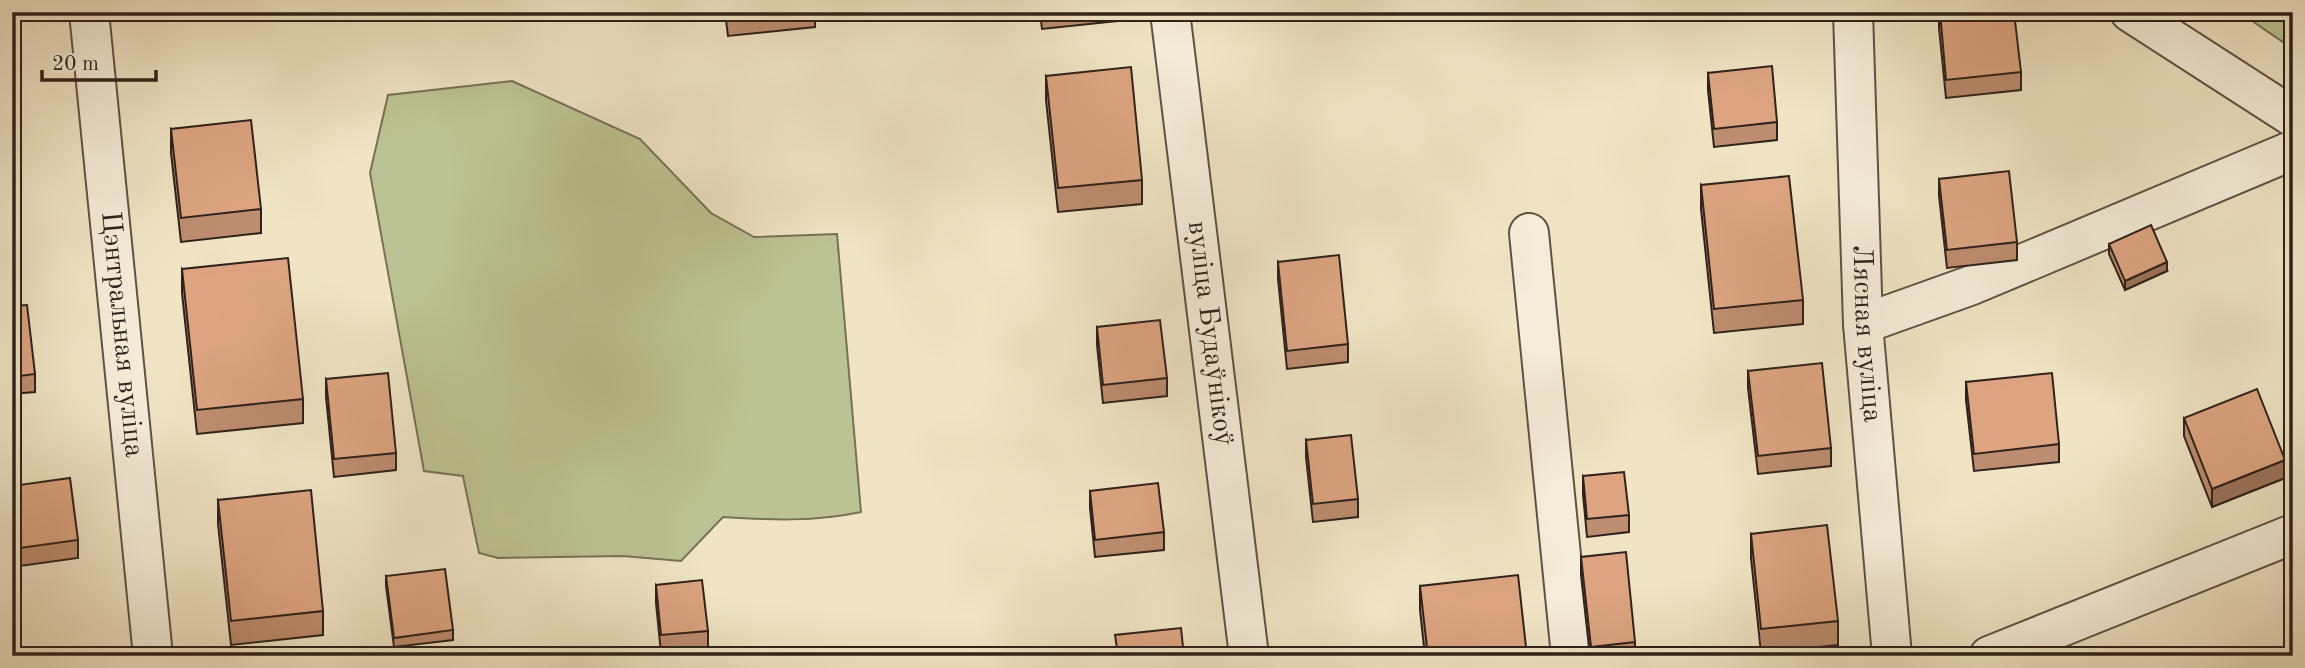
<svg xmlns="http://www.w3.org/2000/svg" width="2305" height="668" viewBox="0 0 2305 668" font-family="'Old Standard TT',serif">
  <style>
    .green { fill: #bcc392; stroke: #767256; stroke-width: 2 }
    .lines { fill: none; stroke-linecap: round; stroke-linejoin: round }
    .minor-casing { stroke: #5f5245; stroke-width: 42 }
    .minor { stroke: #f5edd9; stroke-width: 38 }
    .wall { fill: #bd8d6f; stroke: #2f211b; stroke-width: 2 }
    .shaded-wall { fill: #9a735a; stroke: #2f211b; stroke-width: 2 }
    .building { fill: #dca481; stroke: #2f211b; stroke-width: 2 }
    .labels { text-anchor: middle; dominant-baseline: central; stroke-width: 7; stroke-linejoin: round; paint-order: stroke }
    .street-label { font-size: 28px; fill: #2f211b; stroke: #f5edd9 }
  </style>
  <rect width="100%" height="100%" fill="#f0e4c4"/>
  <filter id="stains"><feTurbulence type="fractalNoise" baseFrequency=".00286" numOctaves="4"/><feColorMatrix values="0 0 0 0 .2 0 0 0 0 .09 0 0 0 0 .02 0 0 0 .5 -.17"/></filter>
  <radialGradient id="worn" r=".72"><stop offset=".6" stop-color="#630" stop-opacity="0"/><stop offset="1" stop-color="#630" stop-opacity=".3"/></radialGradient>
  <g class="green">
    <path d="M 2239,12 L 2293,12 L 2293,49 Z"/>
    <path d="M 512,81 L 640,139 L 711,213 L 754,237 L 837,234 L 861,512 C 815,522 769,520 723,517 L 681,561 L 623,556 L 498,558 L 479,553 L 463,476 L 424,471 L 370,173 L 388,95 Z"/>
  </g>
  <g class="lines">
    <defs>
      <g id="minor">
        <path id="s1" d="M 89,12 L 153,656"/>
        <path id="s2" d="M 1170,12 L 1249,656"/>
        <path id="s3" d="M 1853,12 L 1863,324 L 1892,656"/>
        <path d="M 2130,12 L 2293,117"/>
        <path d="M 1529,233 L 1571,656"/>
        <path d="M 1863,324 L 1972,285 L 2293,150"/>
        <path d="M 1989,656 L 2293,534"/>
      </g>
    </defs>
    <use href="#minor" class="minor-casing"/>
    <use href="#minor" class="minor"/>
  </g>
  <g class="wall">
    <path d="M 725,12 L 815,12 L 815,27 L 728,36 Z"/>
    <path d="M 1040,12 L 1117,12 L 1117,21 L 1042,29 Z"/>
    <path d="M 1939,12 L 2021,72 L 2021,90 L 1946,98 L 1939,28 Z"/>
    <path d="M 1708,73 L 1777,122 L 1777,140 L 1714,147 L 1708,90 Z"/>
    <path d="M 1046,76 L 1142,180 L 1142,204 L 1058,212 L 1046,100 Z"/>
    <path d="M 171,129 L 261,209 L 261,233 L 181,242 L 171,153 Z"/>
    <path d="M 1939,179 L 2017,242 L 2017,260 L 1947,268 L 1939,196 Z"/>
    <path d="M 1701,185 L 1803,300 L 1803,324 L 1714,333 L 1701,209 Z"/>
    <path d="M 2109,244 L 2167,271 L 2125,290 L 2109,254 Z"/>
    <path d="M 1278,262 L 1348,344 L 1348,362 L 1287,369 L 1278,279 Z"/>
    <path d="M 182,269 L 303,399 L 303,423 L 197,434 L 182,293 Z"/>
    <path d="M 12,306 L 35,374 L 35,392 L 12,394 Z"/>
    <path d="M 1097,327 L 1167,378 L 1167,396 L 1103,403 L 1097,345 Z"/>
    <path d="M 1748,371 L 1831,448 L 1831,466 L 1758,474 L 1748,388 Z"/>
    <path d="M 326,379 L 396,453 L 396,470 L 334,477 L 326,397 Z"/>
    <path d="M 1966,382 L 2059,444 L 2059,462 L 1974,471 L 1966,400 Z"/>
    <path d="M 2184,418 L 2285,478 L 2212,507 L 2184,436 Z"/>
    <path d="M 1306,440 L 1358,499 L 1358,517 L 1313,522 L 1306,457 Z"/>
    <path d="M 1583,476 L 1629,515 L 1629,532 L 1587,537 L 1583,494 Z"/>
    <path d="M 12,486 L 78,540 L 78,558 L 12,567 Z"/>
    <path d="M 1090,491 L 1164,532 L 1164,550 L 1095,557 L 1090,508 Z"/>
    <path d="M 218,500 L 323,611 L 323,635 L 231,645 L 218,524 Z"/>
    <path d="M 1751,534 L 1838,621 L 1838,645 L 1761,653 L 1751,558 Z"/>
    <path d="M 1581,557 L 1635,642 L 1635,656 L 1590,656 L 1581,575 Z"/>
    <path d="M 386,576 L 453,630 L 453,640 L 394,647 L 386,586 Z"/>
    <path d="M 656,585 L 708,631 L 708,648 L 661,653 L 656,603 Z"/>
    <path d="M 1420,586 L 1527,656 L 1425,656 L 1420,610 Z"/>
  </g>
  <g class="shaded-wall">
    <path d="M 2167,262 L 2167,271 L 2125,290 L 2125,281 Z"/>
    <path d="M 2285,460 L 2285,478 L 2212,507 L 2212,489 Z"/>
  </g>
  <g class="building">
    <path d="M 727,12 L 791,12 L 728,19 Z"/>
    <path d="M 1940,12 L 2014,12 L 2021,72 L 1946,80 Z"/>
    <path d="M 1772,66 L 1777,122 L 1714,129 L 1708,73 Z"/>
    <path d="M 1131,67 L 1142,180 L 1058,188 L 1046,76 Z"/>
    <path d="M 251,120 L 261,209 L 181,218 L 171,129 Z"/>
    <path d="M 2009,171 L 2017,242 L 1947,250 L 1939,179 Z"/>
    <path d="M 1789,176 L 1803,300 L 1714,309 L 1701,185 Z"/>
    <path d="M 2151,225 L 2167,262 L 2125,281 L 2109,244 Z"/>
    <path d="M 1339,255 L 1348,344 L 1287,351 L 1278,262 Z"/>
    <path d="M 288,258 L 303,399 L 197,410 L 182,269 Z"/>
    <path d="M 27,305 L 35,374 L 12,377 L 12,306 Z"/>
    <path d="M 1160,320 L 1167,378 L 1103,385 L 1097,327 Z"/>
    <path d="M 1822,363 L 1831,448 L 1758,456 L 1748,371 Z"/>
    <path d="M 388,373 L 396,453 L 334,459 L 326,379 Z"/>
    <path d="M 2052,373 L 2059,444 L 1974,454 L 1966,382 Z"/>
    <path d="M 2257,389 L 2285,460 L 2212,489 L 2184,418 Z"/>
    <path d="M 1351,435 L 1358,499 L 1313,504 L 1306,440 Z"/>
    <path d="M 1624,472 L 1629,515 L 1587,519 L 1583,476 Z"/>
    <path d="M 70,478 L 78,540 L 12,549 L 12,486 Z"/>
    <path d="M 1158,483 L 1164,532 L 1095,540 L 1090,491 Z"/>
    <path d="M 311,490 L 323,611 L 231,621 L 218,500 Z"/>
    <path d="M 1827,525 L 1838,621 L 1761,629 L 1751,534 Z"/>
    <path d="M 1626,552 L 1635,642 L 1591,647 L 1581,557 Z"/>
    <path d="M 445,569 L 453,630 L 394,638 L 386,576 Z"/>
    <path d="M 1518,575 L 1527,656 L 1428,656 L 1420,586 Z"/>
    <path d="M 702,580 L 708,631 L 661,635 L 656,585 Z"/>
    <path d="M 1181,628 L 1184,656 L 1118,656 L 1115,635 Z"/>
  </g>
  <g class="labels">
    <g class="street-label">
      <text stroke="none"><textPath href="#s1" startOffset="324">Цэнтральная вуліца</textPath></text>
      <text stroke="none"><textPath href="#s2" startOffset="324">вуліца Будаўнікоў</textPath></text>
      <text stroke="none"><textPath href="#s3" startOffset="322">Лясная вуліца</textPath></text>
    </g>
  </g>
  <rect width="2305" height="668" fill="none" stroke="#f0e4c4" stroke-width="42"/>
  <rect x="14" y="14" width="2277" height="640" fill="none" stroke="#2f211b" stroke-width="3.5"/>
  <rect x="21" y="21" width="2263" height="626" fill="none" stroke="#2f211b" stroke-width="2"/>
  <path d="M42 70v10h114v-10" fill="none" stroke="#2f211b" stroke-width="3.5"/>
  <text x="52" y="70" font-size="21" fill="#2f211b" stroke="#f5edd9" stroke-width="5" paint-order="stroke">20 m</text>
  <rect width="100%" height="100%" filter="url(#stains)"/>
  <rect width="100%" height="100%" fill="url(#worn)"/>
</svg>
